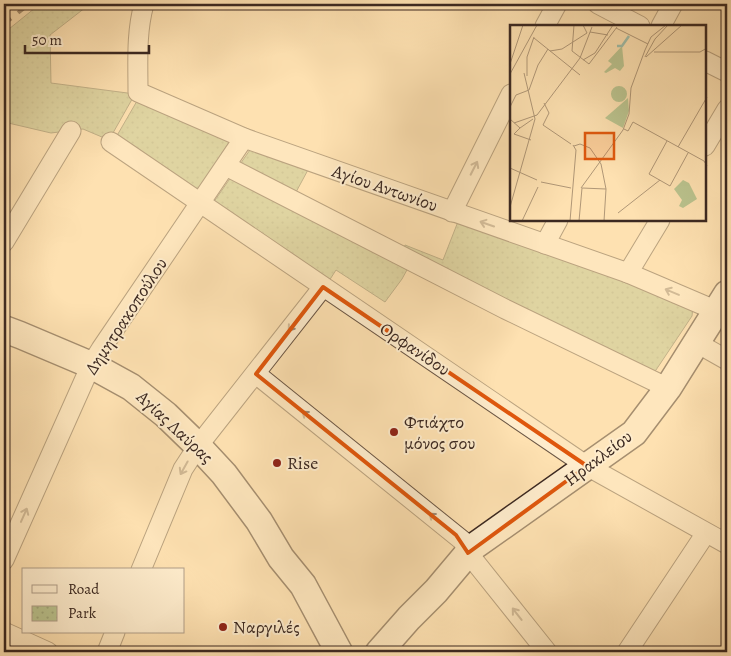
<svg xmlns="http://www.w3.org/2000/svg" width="731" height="656" viewBox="0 0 731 656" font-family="Alegreya,serif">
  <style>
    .park { fill: url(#park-dots); stroke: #7c7658 }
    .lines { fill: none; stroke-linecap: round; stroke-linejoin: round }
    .street-casing { stroke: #6c5745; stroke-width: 21 }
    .secondary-casing { stroke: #3c2921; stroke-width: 29 }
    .street { stroke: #feeccc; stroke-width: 19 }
    .secondary { stroke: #feeccc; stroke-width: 26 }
    .rail { stroke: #3c2921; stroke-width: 4; stroke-dasharray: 9 9; stroke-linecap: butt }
    .oneway { stroke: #9d8a76 }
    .marked { fill: none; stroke: #df570d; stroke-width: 4; stroke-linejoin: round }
    .poi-dot { fill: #8f2418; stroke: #feeccc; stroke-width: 2 }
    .labels { text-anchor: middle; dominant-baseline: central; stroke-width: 4; stroke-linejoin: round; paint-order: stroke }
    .street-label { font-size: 18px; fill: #3c2921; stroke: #feeccc }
    .poi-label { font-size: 18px; fill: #3c2921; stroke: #feeccc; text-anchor: start }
    .inset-river { fill: none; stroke: #a0beaa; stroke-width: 2.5 }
    .inset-road { fill: none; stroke: #b09777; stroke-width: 1 }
    .view { fill: #df570d; fill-opacity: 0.15; stroke: #df570d; stroke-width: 2.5 }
    .inset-edge { fill: none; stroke: #3c2921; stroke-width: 2.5 }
  </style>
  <defs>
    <pattern id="park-dots" width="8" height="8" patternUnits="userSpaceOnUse" patternTransform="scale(1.25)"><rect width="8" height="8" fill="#bbc48f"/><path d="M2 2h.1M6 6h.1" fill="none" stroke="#a2a87b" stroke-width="1.8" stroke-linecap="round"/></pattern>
  </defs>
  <rect width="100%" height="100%" fill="#fee1b1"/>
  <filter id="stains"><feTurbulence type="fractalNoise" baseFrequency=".004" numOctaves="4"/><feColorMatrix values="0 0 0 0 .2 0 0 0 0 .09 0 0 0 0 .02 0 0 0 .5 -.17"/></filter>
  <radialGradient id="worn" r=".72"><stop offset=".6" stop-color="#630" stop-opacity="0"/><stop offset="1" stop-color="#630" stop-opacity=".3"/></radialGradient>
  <g class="park">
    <path d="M 40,4 L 90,4 L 50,35 L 51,83 L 135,94 L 109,140 L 83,129 L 51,133 L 4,122 L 4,33 Z"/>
    <path d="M 137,101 L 233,136 L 197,193 L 115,139 Z"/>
    <path d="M 252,147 L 309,168 L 295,194 L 403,250 L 405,245 L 443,260 L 459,219 L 693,307 L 692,316 L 656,370 L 643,378 L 408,268 L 402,279 L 385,302 L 336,270 L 329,281 L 213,203 Z"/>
  </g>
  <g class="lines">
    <defs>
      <g id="street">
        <path d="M 144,4 C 136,33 138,62 138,92 L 244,138 L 628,273 L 717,311"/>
        <path d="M 598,4 L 640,26"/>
        <path d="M 545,26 L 557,4"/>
        <path d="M 661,26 L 673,4"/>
        <path d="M 705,61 L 727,72"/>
        <path d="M 111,142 L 587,466 L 727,544"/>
        <path d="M 705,146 L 727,109"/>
        <path d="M 226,166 L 505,309 L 668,388"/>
        <path d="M 452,212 L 511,94"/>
        <path d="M 4,242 L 71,131"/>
        <path d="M 545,244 L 558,220"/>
        <path d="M 628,273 L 660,220"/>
        <path d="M 697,343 L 727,360"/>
        <path d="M 256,374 L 463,541 L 468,553 L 547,652"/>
        <path d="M 4,560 L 91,365 L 101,349 L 244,138"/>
        <path d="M 141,570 L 183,469 L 198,446 L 323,287"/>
        <path d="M 4,632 L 48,652"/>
        <path d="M 107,652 L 115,632"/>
        <path d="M 627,652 L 702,539 L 708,534"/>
      </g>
      <g id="secondary">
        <path d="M 4,329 L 20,335 L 91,365 L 131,387 L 166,415 L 198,446 L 224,474 L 259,521 L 281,558 L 303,585 L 339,652"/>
        <path d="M 379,652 L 409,618 L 436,591 L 473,547 L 634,433 L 668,388 L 727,294"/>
      </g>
    </defs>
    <use href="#street" class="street-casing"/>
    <use href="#secondary" class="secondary-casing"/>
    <use href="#street" class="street"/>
    <use href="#secondary" class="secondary"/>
    <path class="rail" d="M 4,24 L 29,4"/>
  </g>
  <defs><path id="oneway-shaft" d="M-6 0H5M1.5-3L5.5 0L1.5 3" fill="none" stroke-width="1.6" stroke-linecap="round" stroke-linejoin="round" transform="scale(1.25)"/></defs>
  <g class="oneway">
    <use href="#oneway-shaft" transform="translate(474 168) rotate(-63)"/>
    <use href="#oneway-shaft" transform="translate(487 224) rotate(-161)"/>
    <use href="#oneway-shaft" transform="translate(672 292) rotate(-157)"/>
    <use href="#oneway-shaft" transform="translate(293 325) rotate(128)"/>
    <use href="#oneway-shaft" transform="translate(308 416) rotate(-141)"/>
    <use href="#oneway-shaft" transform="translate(184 468) rotate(119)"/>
    <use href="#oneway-shaft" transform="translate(24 515) rotate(-66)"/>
    <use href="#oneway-shaft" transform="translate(435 518) rotate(-141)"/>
    <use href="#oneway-shaft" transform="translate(517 614) rotate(-128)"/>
  </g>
  <path d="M0 0H731V656H0ZM 323,287 L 587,466 L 468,553 L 456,535 L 256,374 Z" fill="#fee1b1" fill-opacity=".55" fill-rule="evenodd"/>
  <path class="marked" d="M 323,287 L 587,466 L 468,553 L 456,535 L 256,374 Z"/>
  <g class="poi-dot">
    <circle cx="394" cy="432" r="5"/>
    <circle cx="277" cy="463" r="5"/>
    <circle cx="223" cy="627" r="5"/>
  </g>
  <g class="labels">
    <g class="street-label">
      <text transform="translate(385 188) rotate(19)">Αγίου Αντωνίου</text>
      <text transform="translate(126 316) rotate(-57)">Δημητρακοπούλου</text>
      <text transform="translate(415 349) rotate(34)">Ορφανίδου</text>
      <text transform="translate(175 427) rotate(43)">Αγίας Λαύρας</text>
      <text transform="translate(598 458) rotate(-37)">Ηρακλείου</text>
    </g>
    <g class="poi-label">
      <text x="404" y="422">Φτιάχτο<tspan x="404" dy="21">μόνος σου</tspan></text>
      <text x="287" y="463">Rise</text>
      <text x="233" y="627">Ναργιλές</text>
    </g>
  </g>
  <g transform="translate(510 25)">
    <rect width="196" height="196" fill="#fee1b1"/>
    <path d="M101 69a8 8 0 1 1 16 0a8 8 0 1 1-16 0ZM 173,155 L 179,158 L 187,174 L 173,183 L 169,181 L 172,175 L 164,164 Z" fill="#bbc48f"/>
    <path d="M 118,73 L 119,86 L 113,103 L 95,93 Z" fill="#bbc48f"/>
    <path d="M 112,21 L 114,41 L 110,46 L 105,43 L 96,48 L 94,47 L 102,39 L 98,36 Z" fill="#bbc48f"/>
    <path class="inset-river" d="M 107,21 L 112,21 L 119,11"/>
    <path class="inset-road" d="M 64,0 L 62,26 L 79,39 L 107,2M 106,3 L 138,19M 80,7 L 98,10M 24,13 L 70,50M 40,26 L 52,24 L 77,8 L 73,0M 144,27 L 190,27 L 197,23M 135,32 L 145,14 L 158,0M 136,32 L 172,0M 73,35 L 85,28 L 103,0M 0,39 L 13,0M 0,49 L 27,0M 17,51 L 17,32 L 24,12M 34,78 L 39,88 L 33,100 L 61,119M 0,82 L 6,70 L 19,65 L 28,40 L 38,24M 0,94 L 10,103 L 23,94M 4,98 L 27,90 L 70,33 L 82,2M 10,103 L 4,109 L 21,115M 114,104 L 118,106 L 123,97 L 194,136 L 197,141M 157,116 L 139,149 L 160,161 L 178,128M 64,121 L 70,119 L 80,123 L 91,139 L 96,164 L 94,196M 168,122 L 197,72M 0,143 L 27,155M 31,157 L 61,163M 71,163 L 113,105 L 119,89 L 121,63 L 135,25 L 141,12 L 156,0M 0,182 L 25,94 L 14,48M 108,188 L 150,155M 12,196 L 28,162M 60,196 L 66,125 L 63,120M 69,196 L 72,163 L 96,164"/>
    <path class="view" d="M 75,108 L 104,108 L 104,134 L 75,134 Z"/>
    <rect width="196" height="196" class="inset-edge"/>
  </g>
  <rect width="731" height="656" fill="none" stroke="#fee1b1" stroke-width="20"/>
  <rect x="5" y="5" width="721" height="646" fill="none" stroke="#3c2921" stroke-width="2.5"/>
  <rect x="10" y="10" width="711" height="636" fill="none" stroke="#3c2921"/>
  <rect x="22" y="568" width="162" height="65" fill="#feeccc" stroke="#b09e88"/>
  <rect x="32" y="585" width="25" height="8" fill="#feeccc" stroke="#b09e88"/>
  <text x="68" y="594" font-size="15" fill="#3c2921">Road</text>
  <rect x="32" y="606" width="25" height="15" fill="url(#park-dots)" stroke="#b09e88"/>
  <text x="68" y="618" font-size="15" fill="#3c2921">Park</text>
  <path d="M25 45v8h124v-8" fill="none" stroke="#3c2921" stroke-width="2.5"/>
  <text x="32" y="45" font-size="15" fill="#3c2921" stroke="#feeccc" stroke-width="4" paint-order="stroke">50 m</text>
  <rect width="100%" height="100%" filter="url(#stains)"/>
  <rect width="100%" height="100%" fill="url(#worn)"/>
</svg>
